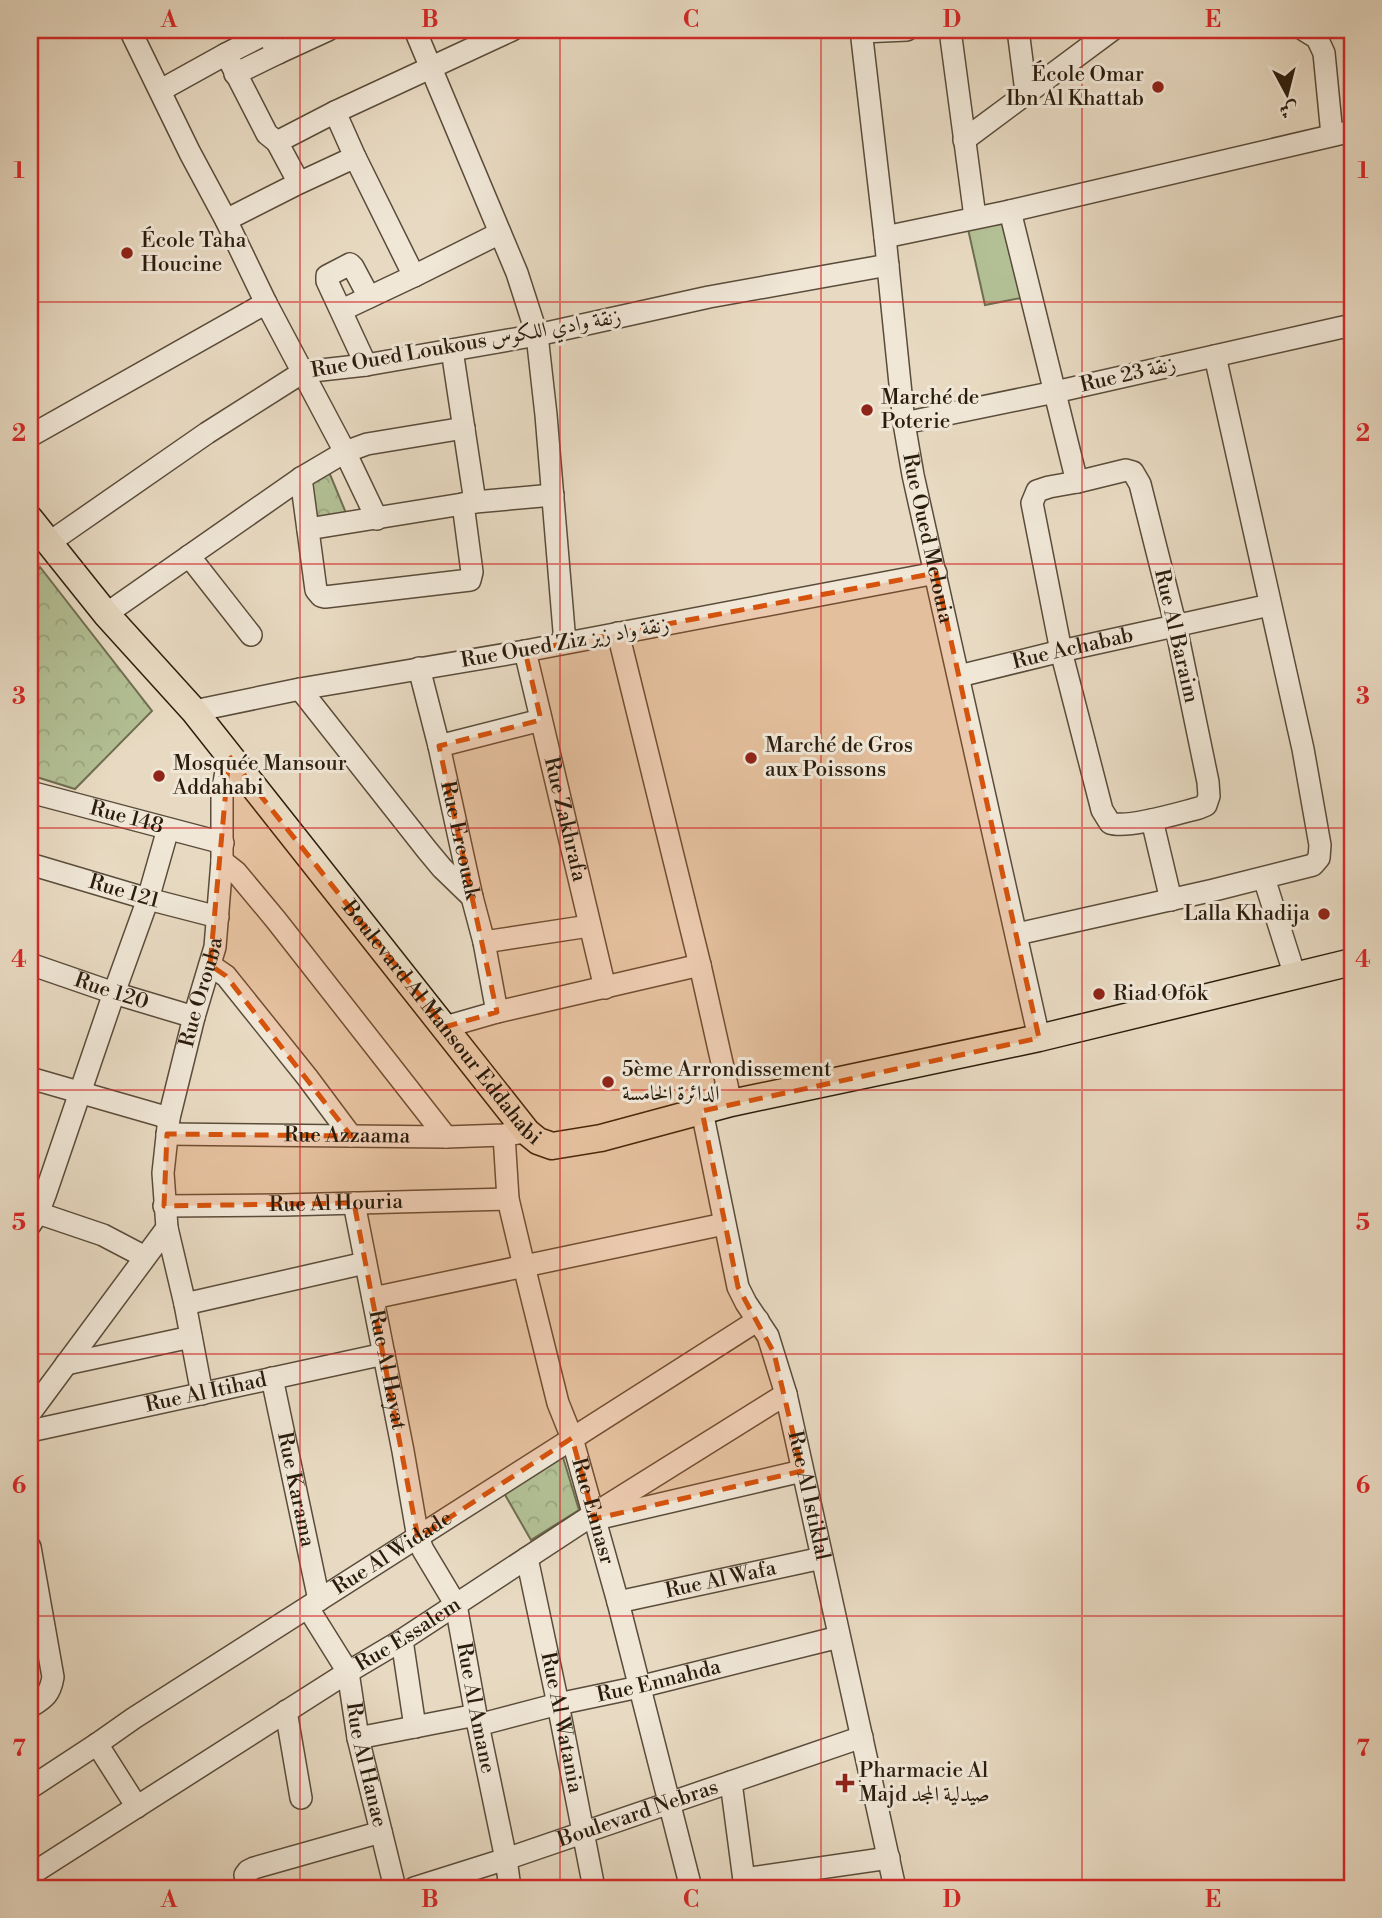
<svg xmlns="http://www.w3.org/2000/svg" width="1382" height="1918" viewBox="0 0 1382 1918" font-family="'Libre Bodoni',Amiri,serif">
  <style>
    .green { fill: #b3c095; stroke: #6f6e51; stroke-width: 2 }
    .park { fill: url(#park-crowns); stroke: #6f6e51; stroke-width: 2 }
    .lines { fill: none; stroke-linecap: round; stroke-linejoin: round }
    .minor-casing { stroke: #5a4c3a; stroke-width: 24 }
    .major-casing { stroke: #2b1d0d; stroke-width: 29 }
    .minor { stroke: #f0e7d7; stroke-width: 21 }
    .major { stroke: #e8dac2; stroke-width: 26 }
    .marked { fill: #d5530c; fill-opacity: 0.2; stroke: #d5530c; stroke-width: 5; stroke-dasharray: 14 9; stroke-linejoin: round }
    .grid { fill: none; stroke: #d62828; stroke-width: 2; stroke-opacity: 0.55 }
    .poi-dot { fill: #8f2418; stroke: #f0e7d7; stroke-width: 2.5 }
    .labels { text-anchor: middle; dominant-baseline: central; stroke-width: 6; stroke-linejoin: round; paint-order: stroke }
    .poi-label { font-size: 21px; fill: #2b1d0d; stroke: #f0e7d7; text-anchor: start }
    .street-label { font-size: 21px; fill: #2b1d0d; stroke: #f0e7d7 }
    .neatline { fill: none; stroke: #d62828; stroke-width: 2.5 }
    .grid-label { font-size: 23px; text-anchor: middle; font-weight: bold; fill: #d62828 }
  </style>
  <defs>
    <pattern id="park-crowns" width="20" height="18" patternUnits="userSpaceOnUse" patternTransform="scale(1.75)"><rect width="20" height="18" fill="#b3c095"/><path d="M2 6a3 3 0 1 1 6 0M12 15a3 3 0 1 1 6 0" fill="none" stroke="#9aa57f"/></pattern>
  </defs>
  <rect width="100%" height="100%" fill="#e8dac2"/>
  <filter id="stains"><feTurbulence type="fractalNoise" baseFrequency=".00286" numOctaves="4"/><feColorMatrix values="0 0 0 0 .2 0 0 0 0 .09 0 0 0 0 .02 0 0 0 .5 -.17"/></filter>
  <radialGradient id="worn" r=".72"><stop offset=".6" stop-color="#630" stop-opacity="0"/><stop offset="1" stop-color="#630" stop-opacity=".3"/></radialGradient>
  <path class="green" d="M 1004,221 L 1021,298 L 985,305 L 968,229 Z"/>
  <g class="park">
    <path d="M 329,472 L 346,513 L 308,521 L 306,485 Z"/>
    <path d="M 40,567 L 152,711 L 75,789 L 30,775 L 30,584 Z"/>
    <path d="M 562,1454 L 579,1510 L 531,1540 L 504,1493 Z"/>
  </g>
  <g class="lines">
    <defs>
      <g id="minor">
        <path d="M 130,30 L 190,153 L 226,220 L 266,303 L 345,452 L 377,519"/>
        <path d="M 415,30 L 517,273 L 537,335 L 546,415 L 565,643"/>
        <path id="s1" d="M 861,30 L 885,237 L 904,423 L 913,475 L 1039,1038"/>
        <path d="M 950,30 L 975,217"/>
        <path d="M 1018,30 L 1026,92"/>
        <path d="M 1304,30 L 1317,38 L 1324,53 L 1332,135"/>
        <path d="M 861,32 L 907,30"/>
        <path d="M 226,54 L 267,134 L 277,142"/>
        <path d="M 235,74 L 278,53"/>
        <path d="M 161,90 L 226,54 L 267,33 L 278,53 L 328,30"/>
        <path d="M 335,112 L 512,30"/>
        <path d="M 964,140 L 1112,30"/>
        <path d="M 355,157 L 414,276"/>
        <path d="M 1010,211 L 1077,482"/>
        <path d="M 226,220 L 299,183 L 355,157 L 335,112 L 277,142 L 299,183"/>
        <path d="M 885,237 L 1010,211 L 1352,131"/>
        <path d="M 342,310 L 414,276 L 500,233"/>
        <path d="M 452,350 L 475,502"/>
        <path d="M 366,365 L 327,281 L 327,276 L 350,264 L 353,267 L 369,297"/>
        <path d="M 904,423 L 1055,392 L 1352,325"/>
        <path d="M 30,436 L 266,303"/>
        <path d="M 1126,470 L 1133,472 L 1140,484 L 1176,627 L 1208,782 L 1209,796 L 1206,805 L 1199,808 C 1179,813 1128,829 1110,823 L 1102,810 L 1061,651 L 1032,503 L 1037,491 L 1049,487 L 1077,482 Z"/>
        <path d="M 301,478 L 316,590 L 321,596 L 325,597 L 470,580 L 472,572 L 463,504"/>
        <path d="M 308,529 L 475,502 L 553,495"/>
        <path d="M 50,542 L 207,433 L 303,372 L 366,365 L 537,335 L 709,297 L 888,265"/>
        <path d="M 189,556 L 251,635"/>
        <path d="M 106,614 L 301,478 L 345,452 L 367,444 L 464,428"/>
        <path d="M 618,633 L 700,965 L 731,1103"/>
        <path id="s2" d="M 525,651 L 605,988"/>
        <path id="s3" d="M 419,668 L 439,746 L 472,897 L 484,942 L 497,1012"/>
        <path id="s4" d="M 959,676 L 1061,651 L 1270,605"/>
        <path d="M 300,689 L 427,850 L 442,868 L 472,897"/>
        <path d="M 194,711 L 300,689 L 525,651 L 936,573"/>
        <path d="M 439,746 L 541,720"/>
        <path id="s5" d="M 30,792 L 223,843"/>
        <path d="M 1152,820 L 1171,900"/>
        <path d="M 222,861 L 236,872 L 276,920 L 446,1137"/>
        <path id="s6" d="M 30,864 L 148,899 L 218,917"/>
        <path d="M 1264,878 L 1295,976"/>
        <path d="M 1017,934 L 1214,890 L 1313,865 L 1319,858 L 1320,845 L 1303,749 L 1215,356"/>
        <path d="M 484,942 L 589,926"/>
        <path id="s7" d="M 30,964 L 114,993 L 194,1017"/>
        <path d="M 210,965 L 226,976 L 307,1077 L 351,1136"/>
        <path d="M 445,1027 L 497,1012 L 700,965"/>
        <path d="M 30,1078 L 169,1118"/>
        <path id="s8" d="M 702,1111 L 738,1287 L 746,1303 L 768,1336 L 786,1394 L 895,1888"/>
        <path id="s9" d="M 167,1134 L 446,1137 L 504,1135 L 518,1133"/>
        <path id="s10" d="M 504,1135 L 508,1199 L 524,1266 L 558,1403 L 572,1438 L 618,1602 L 691,1888"/>
        <path id="s11" d="M 354,1203 L 403,1451 L 418,1538 L 423,1550 L 456,1605 L 476,1715 L 506,1859 L 510,1888"/>
        <path id="s12" d="M 164,1206 L 284,1205 L 508,1199"/>
        <path d="M 38,1213 L 103,1235 L 145,1257"/>
        <path d="M 30,1225 L 38,1213 L 45,1195 L 114,993 L 148,899 L 168,829"/>
        <path d="M 373,1298 L 724,1224"/>
        <path d="M 185,1304 L 365,1263"/>
        <path d="M 66,1364 L 191,1337"/>
        <path id="s13" d="M 272,1378 L 319,1600"/>
        <path id="s14" d="M 202,1394 L 185,1304 L 167,1228 L 163,1173 L 169,1118 L 194,1017 L 215,947 L 222,861 L 222,793 L 229,756"/>
        <path d="M 30,1413 L 167,1228"/>
        <path id="s15" d="M 30,1431 L 384,1354"/>
        <path d="M 596,1519 L 802,1471"/>
        <path d="M 30,1547 L 53,1677 C 50,1695 44,1698 30,1707"/>
        <path id="s16" d="M 527,1558 L 558,1704 L 594,1888"/>
        <path id="s17" d="M 618,1602 L 822,1558"/>
        <path id="s18" d="M 308,1608 L 348,1672 L 358,1738 L 395,1888"/>
        <path d="M 402,1640 L 415,1727"/>
        <path d="M 286,1711 L 301,1798"/>
        <path id="s19" d="M 478,1725 L 558,1704 L 639,1687 L 839,1637"/>
        <path d="M 358,1738 L 476,1715"/>
        <path d="M 97,1744 L 137,1807"/>
        <path d="M 731,1782 L 745,1888"/>
        <path id="s20" d="M 30,1788 L 97,1744 L 134,1718 L 758,1320"/>
        <path id="s21" d="M 30,1875 L 348,1672 L 402,1640 L 594,1514 L 786,1394"/>
        <path d="M 744,1879 L 889,1858"/>
        <path d="M 248,1888 L 245,1875 L 248,1871 L 254,1868 L 381,1832"/>
        <path id="s22" d="M 414,1888 L 506,1859 L 862,1737"/>
      </g>
      <g id="major">
        <path id="s23" d="M 30,519 L 106,614 L 194,711 L 527,1132 L 538,1141 L 552,1146 L 601,1138 L 731,1103 L 1039,1038 L 1352,962"/>
      </g>
    </defs>
    <use href="#minor" class="minor-casing"/>
    <use href="#major" class="major-casing"/>
    <use href="#minor" class="minor"/>
    <use href="#major" class="major"/>
  </g>
  <path class="marked" d="M 936,573 L 1039,1038 L 702,1111 L 738,1287 L 774,1353 L 802,1471 L 594,1519 L 572,1438 L 418,1538 L 354,1203 L 164,1206 L 167,1134 L 351,1136 L 226,976 L 210,965 L 229,756 L 445,1027 L 497,1012 L 439,746 L 541,720 L 525,651 Z"/>
  <path class="grid" d="M 300,30 L 300,1888M 560,30 L 560,1888M 821,30 L 821,1888M 1082,30 L 1082,1888M 30,302 L 1352,302M 30,564 L 1352,564M 30,828 L 1352,828M 30,1090 L 1352,1090M 30,1354 L 1352,1354M 30,1616 L 1352,1616"/>
  <g class="poi-dot">
    <circle cx="1158" cy="87" r="7"/>
    <circle cx="127" cy="253" r="7"/>
    <circle cx="867" cy="410" r="7"/>
    <circle cx="751" cy="758" r="7"/>
    <circle cx="159" cy="776" r="7"/>
    <circle cx="1324" cy="914" r="7"/>
    <circle cx="1099" cy="994" r="7"/>
    <circle cx="608" cy="1082" r="7"/>
    <path d="M841.5 1772.5h7v7h7v7h-7v7h-7v-7h-7v-7h7z"/>
  </g>
  <g class="labels">
    <g class="poi-label">
      <text x="1144" y="75" text-anchor="end">École Omar<tspan x="1144" dy="24">Ibn Al Khattab</tspan></text>
      <text x="141" y="241">École Taha<tspan x="141" dy="24">Houcine</tspan></text>
      <text x="881" y="398">Marché de<tspan x="881" dy="24">Poterie</tspan></text>
      <text x="765" y="746">Marché de Gros<tspan x="765" dy="24">aux Poissons</tspan></text>
      <text x="173" y="764">Mosquée Mansour<tspan x="173" dy="24">Addahabi</tspan></text>
      <text x="1310" y="914" text-anchor="end">Lalla Khadija</text>
      <text x="1113" y="994">Riad Ofok</text>
      <text x="622" y="1070">5ème Arrondissement<tspan x="622" dy="24">الدائرة الخامسة</tspan></text>
      <text x="859" y="1771">Pharmacie Al<tspan x="859" dy="24">Majd صيدلية المجد</tspan></text>
    </g>
    <g class="street-label">
      <text transform="translate(466 344) rotate(-10)">Rue Oued Loukous زنقة وادي اللكوس</text>
      <text transform="translate(1128 375) rotate(-13)">Rue 23 زنقة</text>
      <text stroke="none"><textPath href="#s1" startOffset="513">Rue Oued Melouia</textPath></text>
      <text transform="translate(1176 636) rotate(77)">Rue Al Baraim</text>
      <text transform="translate(565 643) rotate(-10)">Rue Oued Ziz زنقة واد زيز</text>
      <text stroke="none"><textPath href="#s4" startOffset="117">Rue Achabab</textPath></text>
      <text stroke="none"><textPath href="#s5" startOffset="100">Rue 148</textPath></text>
      <text stroke="none"><textPath href="#s2" startOffset="173">Rue Zakhrafa</textPath></text>
      <text stroke="none"><textPath href="#s3" startOffset="177">Rue Ereouak</textPath></text>
      <text stroke="none"><textPath href="#s6" startOffset="98">Rue 121</textPath></text>
      <text stroke="none"><textPath href="#s7" startOffset="86">Rue 120</textPath></text>
      <text stroke="none"><textPath href="#s14" startOffset="410">Rue Orouba</textPath></text>
      <text stroke="none"><textPath href="#s23" startOffset="651">Boulevard Al Mansour Eddahabi</textPath></text>
      <text stroke="none"><textPath href="#s9" startOffset="180">Rue Azzaama</textPath></text>
      <text stroke="none"><textPath href="#s12" startOffset="172">Rue Al Houria</textPath></text>
      <text stroke="none"><textPath href="#s11" startOffset="170">Rue Al Hayat</textPath></text>
      <text stroke="none"><textPath href="#s15" startOffset="180">Rue Al Itihad</textPath></text>
      <text stroke="none"><textPath href="#s13" startOffset="114">Rue Karama</textPath></text>
      <text stroke="none"><textPath href="#s8" startOffset="402">Rue Al Istiklal</textPath></text>
      <text stroke="none"><textPath href="#s10" startOffset="388">Rue Ennasr</textPath></text>
      <text stroke="none"><textPath href="#s20" startOffset="432">Rue Al Widade</textPath></text>
      <text stroke="none"><textPath href="#s17" startOffset="105">Rue Al Wafa</textPath></text>
      <text stroke="none"><textPath href="#s21" startOffset="448">Rue Essalem</textPath></text>
      <text stroke="none"><textPath href="#s19" startOffset="186">Rue Ennahda</textPath></text>
      <text stroke="none"><textPath href="#s11" startOffset="523">Rue Al Amane</textPath></text>
      <text stroke="none"><textPath href="#s16" startOffset="168">Rue Al Watania</textPath></text>
      <text stroke="none"><textPath href="#s18" startOffset="170">Rue Al Hanae</textPath></text>
      <text stroke="none"><textPath href="#s22" startOffset="236">Boulevard Nebras</textPath></text>
    </g>
  </g>
  <rect width="1382" height="1918" fill="none" stroke="#e8dac2" stroke-width="77"/>
  <g transform="translate(1287 94) rotate(173)" stroke="#f0e7d7" stroke-width="5" paint-order="stroke">
  <path d="M0-5L12 26L0 18L-12 26Z" fill="#2b1d0d"/>
  <text y="-10" font-size="19" font-weight="bold" text-anchor="middle" fill="#2b1d0d">ش</text>
  </g>
  <rect x="38" y="38" width="1306" height="1842" class="neatline"/>
  <g class="grid-label">
    <text x="169" y="27">A</text>
    <text x="430" y="27">B</text>
    <text x="691" y="27">C</text>
    <text x="952" y="27">D</text>
    <text x="1213" y="27">E</text>
    <text x="19" y="178">1</text>
    <text x="1363" y="178">1</text>
    <text x="19" y="441">2</text>
    <text x="1363" y="441">2</text>
    <text x="19" y="704">3</text>
    <text x="1363" y="704">3</text>
    <text x="19" y="967">4</text>
    <text x="1363" y="967">4</text>
    <text x="19" y="1230">5</text>
    <text x="1363" y="1230">5</text>
    <text x="19" y="1493">6</text>
    <text x="1363" y="1493">6</text>
    <text x="19" y="1756">7</text>
    <text x="1363" y="1756">7</text>
    <text x="169" y="1907">A</text>
    <text x="430" y="1907">B</text>
    <text x="691" y="1907">C</text>
    <text x="952" y="1907">D</text>
    <text x="1213" y="1907">E</text>
  </g>
  <rect width="100%" height="100%" filter="url(#stains)"/>
  <rect width="100%" height="100%" fill="url(#worn)"/>
</svg>
